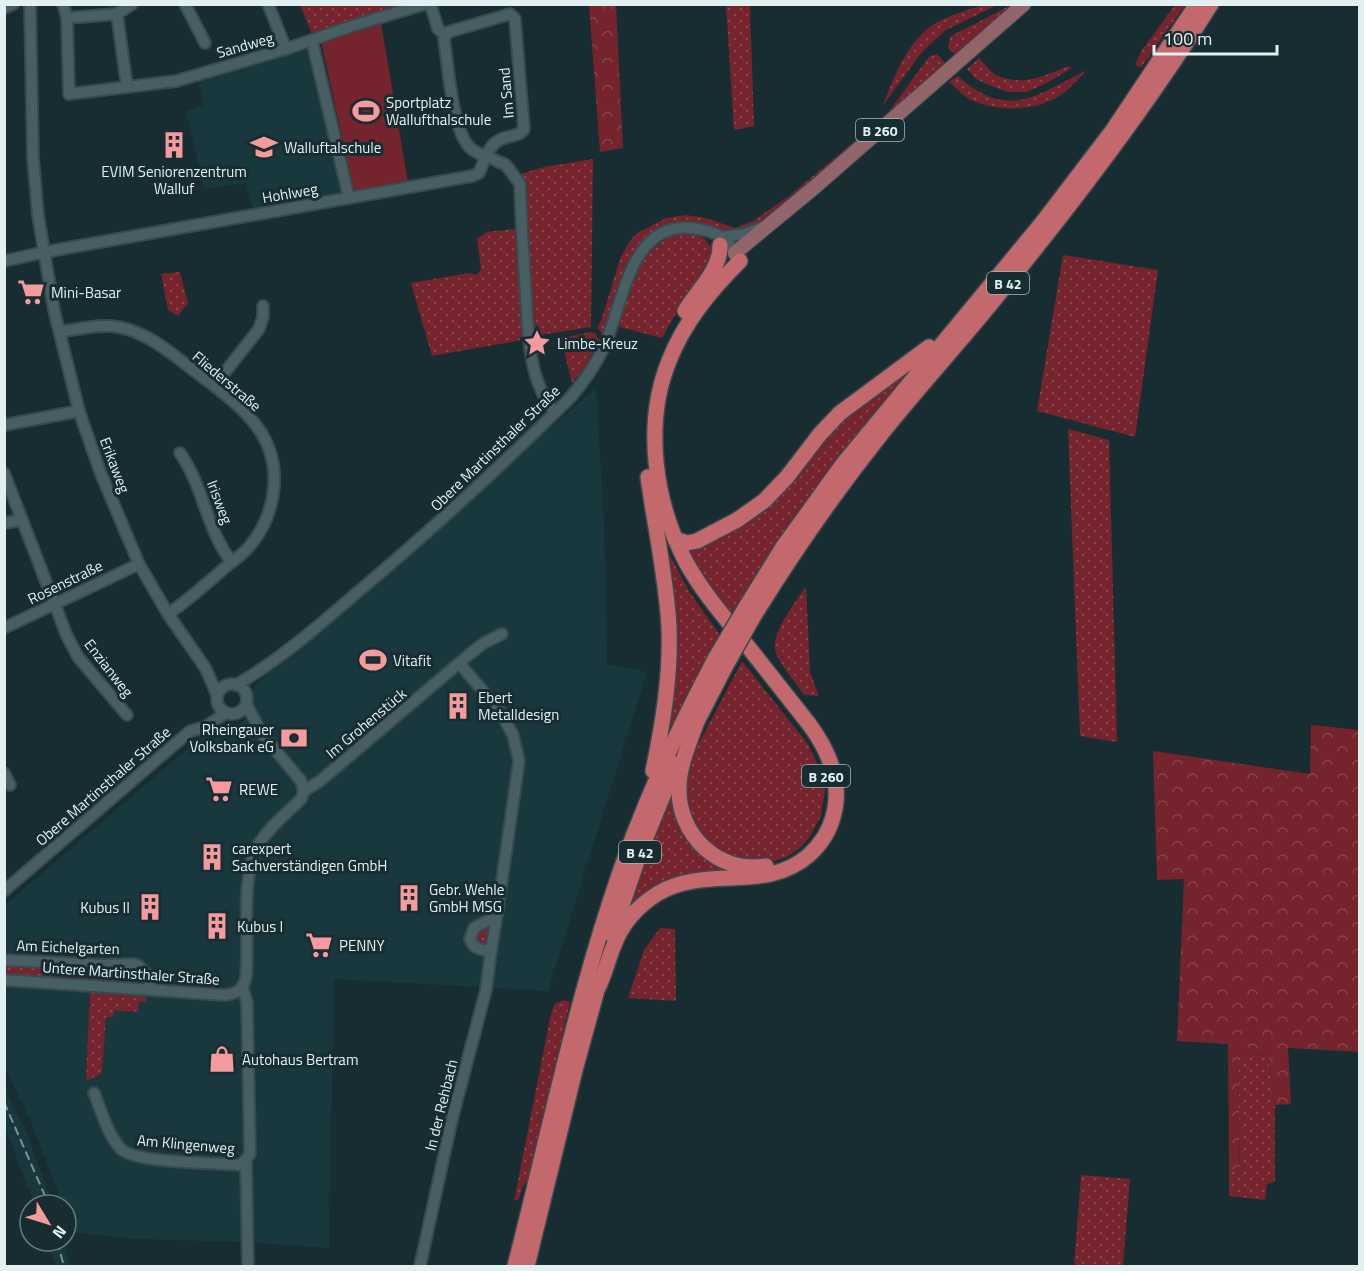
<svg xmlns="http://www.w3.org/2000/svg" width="1364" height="1271" viewBox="0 0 1364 1271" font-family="'Titillium Web',sans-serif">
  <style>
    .built { fill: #18383d }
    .green { fill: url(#green-dots) }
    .forest { fill: url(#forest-crowns) }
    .pitch { fill: #75232c }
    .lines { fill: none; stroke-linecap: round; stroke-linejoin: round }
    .minor-casing { stroke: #384a4d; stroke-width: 14 }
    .major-casing { stroke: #384a4d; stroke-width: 16 }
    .highway-casing { stroke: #384a4d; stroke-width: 18 }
    .minor { stroke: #475e62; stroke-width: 10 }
    .major { stroke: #916569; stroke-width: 14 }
    .highway { stroke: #c3696e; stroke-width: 15 }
    .rail { stroke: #7e9093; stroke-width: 2; stroke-dasharray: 9 4.5; stroke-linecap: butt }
    .highway-bridge-casing { stroke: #384a4d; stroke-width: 18; stroke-linecap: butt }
    .highway-bridge { stroke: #c3696e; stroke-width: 15 }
    .labels { text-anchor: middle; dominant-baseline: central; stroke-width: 6; stroke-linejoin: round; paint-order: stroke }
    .shield { fill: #172d31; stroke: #a6b6b8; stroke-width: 1.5 }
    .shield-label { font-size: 14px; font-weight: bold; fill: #e3f0f2 }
    .street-label { font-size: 15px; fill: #e3f0f2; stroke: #172d31 }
    .poi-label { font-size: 15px; fill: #e3f0f2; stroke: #172d31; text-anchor: start }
  </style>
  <defs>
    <pattern id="green-dots" width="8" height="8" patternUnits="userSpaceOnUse" patternTransform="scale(1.5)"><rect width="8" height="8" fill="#75232c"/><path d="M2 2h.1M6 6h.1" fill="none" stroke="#88434b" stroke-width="1.8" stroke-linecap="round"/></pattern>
    <pattern id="forest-crowns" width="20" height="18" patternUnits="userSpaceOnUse" patternTransform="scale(1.5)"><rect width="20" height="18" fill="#75232c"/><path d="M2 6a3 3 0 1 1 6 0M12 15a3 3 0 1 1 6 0" fill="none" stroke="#88434b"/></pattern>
  </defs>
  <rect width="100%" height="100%" fill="#172d31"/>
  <g class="built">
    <path d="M 307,44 L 346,192 L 253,209 L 246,183 L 204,189 L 186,111 L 204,105 L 198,80 Z"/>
    <path d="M 596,388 L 604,522 L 607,664 L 647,672 L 548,991 L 334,979 L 329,1248 L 240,1242 L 136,1239 L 70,1232 L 66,1217 L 66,1205 L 63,1205 L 31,1122 L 5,1068 L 5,905 L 206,733 L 235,728 L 255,710 L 252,695 L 254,686 Z"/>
    <path d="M 5,1090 L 26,1131 L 53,1205 L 35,1205 L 5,1128 Z"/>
    <path d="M 48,1241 L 64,1241 L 70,1266 L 56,1266 Z"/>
  </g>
  <g class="green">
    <path d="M 300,5 L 417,5 L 312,34 Z"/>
    <path d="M 726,5 L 750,5 L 754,126 L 734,130 Z"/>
    <path d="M 983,5 L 997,5 L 946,30 L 922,52 L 882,107 C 893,80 904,49 927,29 C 942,17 965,11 983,5 Z"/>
    <path d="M 1011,5 L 1018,5 L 957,56 L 948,48 L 950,38 L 953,35 Z"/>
    <path d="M 1175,5 L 1185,5 L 1141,68 L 1135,65 L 1142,50 Z"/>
    <path d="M 937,54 L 947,65 L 813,183 L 750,228 L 734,233 L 699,223 L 686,224 L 654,234 L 643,242 L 629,264 L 605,336 L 597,328 L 601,321 L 620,259 L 629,242 L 637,233 L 666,218 L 686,215 L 706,218 L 735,228 L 753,221 L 789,196 L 888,113 L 925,62 L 930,56 Z"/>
    <path d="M 979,58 C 984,63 990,72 996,75 C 1022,87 1044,76 1068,66 L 1072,68 L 1045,84 L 1026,92 L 1007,92 L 989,85 L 976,79 L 967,69 Z"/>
    <path d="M 1087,70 C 1078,79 1067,92 1056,98 C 1031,112 996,111 971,100 C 963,96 956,88 949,82 L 958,76 C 1008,121 1037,95 1087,70 Z"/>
    <path d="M 593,159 L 591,327 L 534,336 L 532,335 L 522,182 L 520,174 L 544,167 Z"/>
    <path d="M 515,229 L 524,337 L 522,340 L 432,356 L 411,283 L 469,273 L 477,275 L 481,269 L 477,239 L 487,232 Z"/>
    <path d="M 676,234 C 699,233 711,236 714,261 L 687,294 L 662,338 L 619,327 C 631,289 635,251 676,234 Z"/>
    <path d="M 1063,255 L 1158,270 L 1135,437 L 1037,411 Z"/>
    <path d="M 180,272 L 188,303 L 178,316 L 168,310 L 161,274 Z"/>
    <path d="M 591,332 L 595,333 L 599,340 L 585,367 L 572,383 L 561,338 Z"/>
    <path d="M 921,359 L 730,621 L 682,546 L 730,529 L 824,434 Z"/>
    <path d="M 1068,429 L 1109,440 L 1117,742 L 1080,736 Z"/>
    <path d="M 664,544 L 689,591 L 718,632 L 721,641 L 664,753 Z"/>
    <path d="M 806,586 L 810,672 L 819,696 L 804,695 C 796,683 778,663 775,650 C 772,631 796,602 806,586 Z"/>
    <path d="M 742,661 L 808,744 L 820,769 L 825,791 L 821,816 L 809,838 L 800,848 L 787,857 L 761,865 L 734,862 L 694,832 L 682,790 L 692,756 Z"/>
    <path d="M 676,781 L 681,821 L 745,871 L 698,876 L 627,920 C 636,871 657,827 676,781 Z"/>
    <path d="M 491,923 L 490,941 L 483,944 L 476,938 L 477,933 Z"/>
    <path d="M 660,928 L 675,929 L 676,1001 L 628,998 L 644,950 Z"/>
    <path d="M 4,964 L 134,967 L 137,977 L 135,983 L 8,976 L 5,970 Z"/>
    <path d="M 90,993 L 146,996 L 146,1002 L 139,1002 L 138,1012 L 114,1010 L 113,1017 L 106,1017 L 102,1073 L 86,1081 Z"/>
    <path d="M 564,1000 L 570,1002 L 529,1179 L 523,1186 L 519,1199 L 514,1201 L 550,1018 L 554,1004 Z"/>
    <path d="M 1238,1053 L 1268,1055 L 1275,1105 L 1275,1182 L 1267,1184 L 1265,1200 L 1229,1196 L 1229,1170 L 1240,1169 Z"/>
    <path d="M 1081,1175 L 1130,1179 L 1123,1266 L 1074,1266 Z"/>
  </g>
  <g class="forest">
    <path d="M 589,5 L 616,5 L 623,148 L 600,152 Z"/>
    <path d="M 1311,725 L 1359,730 L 1359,1052 L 1288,1048 L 1291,1104 L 1275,1105 L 1268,1055 L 1238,1053 L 1240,1169 L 1229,1170 L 1228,1044 L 1177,1041 L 1184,879 L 1157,880 L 1153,751 L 1310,774 Z"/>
  </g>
  <path class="pitch" d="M 381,23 L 408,182 L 354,192 L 321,41 Z"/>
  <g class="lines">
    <defs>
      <g id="minor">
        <path d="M 30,4 L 33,158 L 38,215 L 54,310 L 79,411 L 101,474 L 139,564 L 168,614 L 206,669 L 217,695"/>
        <path d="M 63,4 L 67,18 L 69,94 L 176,81 L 286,49 L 352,26 L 425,4"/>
        <path d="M 185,4 L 205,43"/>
        <path d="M 268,4 L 286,49"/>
        <path d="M 431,6 L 438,29 L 445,35"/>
        <path d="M 4,8 L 13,4"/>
        <path d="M 510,14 L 515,19 L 524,129 C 516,142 498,129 486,156 C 479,154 471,151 467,144 C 452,123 448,66 444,39 L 448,32 Z"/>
        <path d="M 67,18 L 117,14"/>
        <path d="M 312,41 L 349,198"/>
        <path d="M 127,87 L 117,14 L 132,4"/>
        <path d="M 723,237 L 745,234 L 762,227"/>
        <path d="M 4,261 L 45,252 L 472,176 L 479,173 L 486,156 L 506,165 L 520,184 C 521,216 523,249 525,281 C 528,322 526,380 555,412"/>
        <path d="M 60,332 C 76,329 93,325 110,326 C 145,328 174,356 201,376 C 221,391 243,407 258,428 C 284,464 277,514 249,547 C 241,556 230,563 221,571 C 204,586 187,601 168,614"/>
        <path d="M 214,386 L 259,329 L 263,317 L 263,306"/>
        <path d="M 4,425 L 79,411"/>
        <path d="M 180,453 C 204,487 207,532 232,562"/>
        <path d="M 4,473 L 67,636 L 78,657 L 127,715"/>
        <path d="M 4,523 L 22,520"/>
        <path d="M 4,628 L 139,564"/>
        <path d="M 460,664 L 500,711 L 513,735 L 519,761 L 497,915 L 474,928 L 470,939 C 473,949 482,950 491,951 L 497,915"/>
        <circle cx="232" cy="699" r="15"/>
        <path d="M 236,685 C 283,658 325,620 366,585 C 436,526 503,464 568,400 C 584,382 597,364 606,342 C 624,299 632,216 698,229 C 715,232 727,237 735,253"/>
        <path d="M 246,704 L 263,735 L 301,781 L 304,791"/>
        <path d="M 4,773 L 10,785"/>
        <path d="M 304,791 L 320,781 L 471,653 L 484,643 L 502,634"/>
        <path d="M 4,891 L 190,731 L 205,727 L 226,713"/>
        <path d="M 4,960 L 104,965 L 133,964 L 139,966 L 148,976 L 151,990"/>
        <path d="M 4,980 L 225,995 C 237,993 242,991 246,978 C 250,939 239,877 259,844 C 269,827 287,813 301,799 L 304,791"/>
        <path d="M 94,1093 C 101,1110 107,1133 120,1148 C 134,1164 213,1162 238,1165 L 243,1163 L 250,1154 L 247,1002 L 243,989"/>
        <path d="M 246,1161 L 248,1266"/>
        <path d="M 420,1266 L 452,1119 L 486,990 L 491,951"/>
      </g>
      <path id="major" d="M 740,261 L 735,253 L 816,186 L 1024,4"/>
      <g id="highway">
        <path d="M 685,311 C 697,291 721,269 720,245"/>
        <path d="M 648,477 C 655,527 666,576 669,626 C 671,675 663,723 653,771"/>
        <path d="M 675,539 L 687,543 L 697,541 L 737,520 L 764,501 L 787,477 L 820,434 L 840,413 L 929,347"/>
        <path d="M 744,610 L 783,547 L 843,464 L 1042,223 L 1113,130 L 1197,4"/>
        <path d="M 752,619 C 792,554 835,492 882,433 C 921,384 963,339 1002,290 C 1077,198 1148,105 1211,4"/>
        <path d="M 697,721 C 690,742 679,765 679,788 C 678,835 718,874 766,866"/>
        <path d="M 693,729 L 725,667"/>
        <path d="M 612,935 L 640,852 L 676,764"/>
        <path d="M 598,988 C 605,974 608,959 614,945 C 622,924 638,906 657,894 C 706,864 765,894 809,855 C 820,845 829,832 833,817 C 843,783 829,751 809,724 C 785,694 762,664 738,634 C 720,612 701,589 687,564 C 655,504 643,425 669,361 C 684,322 711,290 740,261"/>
        <path d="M 515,1266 C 546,1145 571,1022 610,902 C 637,817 674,736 716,657"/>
        <path d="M 527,1266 L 575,1070 L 600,979"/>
      </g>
    </defs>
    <use href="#minor" class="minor-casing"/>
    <use href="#major" class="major-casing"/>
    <use href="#highway" class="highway-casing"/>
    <use href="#minor" class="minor"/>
    <use href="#major" class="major"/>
    <use href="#highway" class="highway"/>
    <g class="rail">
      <path d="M 4,1102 L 49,1205"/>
      <path d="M 57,1241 L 64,1266"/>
    </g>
    <defs>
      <g id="highway-bridge">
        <path d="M 716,657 L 744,610"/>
        <path d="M 725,667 L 752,619"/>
      </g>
    </defs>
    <use href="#highway-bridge" class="highway-bridge-casing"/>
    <use href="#highway-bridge" class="highway-bridge"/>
  </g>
  <defs>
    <symbol id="stadium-bare" viewBox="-9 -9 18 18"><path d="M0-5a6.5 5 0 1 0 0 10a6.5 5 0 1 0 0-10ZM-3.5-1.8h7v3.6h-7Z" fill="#f59b9d" stroke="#172d31" stroke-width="2.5" paint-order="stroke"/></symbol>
    <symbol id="building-bare" viewBox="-9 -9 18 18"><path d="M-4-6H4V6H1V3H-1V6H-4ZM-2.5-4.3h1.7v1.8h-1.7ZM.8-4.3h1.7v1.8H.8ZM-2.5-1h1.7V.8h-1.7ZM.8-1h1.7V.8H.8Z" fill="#f59b9d" stroke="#172d31" stroke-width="2.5" paint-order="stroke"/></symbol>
    <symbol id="school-bare" viewBox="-9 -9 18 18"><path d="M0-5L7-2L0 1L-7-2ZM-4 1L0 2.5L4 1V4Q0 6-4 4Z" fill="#f59b9d" stroke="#172d31" stroke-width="2.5" paint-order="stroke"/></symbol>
    <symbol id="supermarket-bare" viewBox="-9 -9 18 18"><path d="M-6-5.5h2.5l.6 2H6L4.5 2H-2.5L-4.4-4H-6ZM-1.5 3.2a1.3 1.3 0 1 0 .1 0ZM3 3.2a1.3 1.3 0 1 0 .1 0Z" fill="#f59b9d" stroke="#172d31" stroke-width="2.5" paint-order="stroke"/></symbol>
    <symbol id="sight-bare" viewBox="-9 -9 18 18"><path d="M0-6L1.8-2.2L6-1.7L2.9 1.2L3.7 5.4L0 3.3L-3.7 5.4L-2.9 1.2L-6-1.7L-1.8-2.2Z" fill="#f59b9d" stroke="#172d31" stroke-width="2.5" paint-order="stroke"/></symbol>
    <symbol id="bank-bare" viewBox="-9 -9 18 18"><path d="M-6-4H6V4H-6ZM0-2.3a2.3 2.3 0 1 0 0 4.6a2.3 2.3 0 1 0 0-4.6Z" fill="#f59b9d" stroke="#172d31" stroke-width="2.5" paint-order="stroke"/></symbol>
    <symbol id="shop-bare" viewBox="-9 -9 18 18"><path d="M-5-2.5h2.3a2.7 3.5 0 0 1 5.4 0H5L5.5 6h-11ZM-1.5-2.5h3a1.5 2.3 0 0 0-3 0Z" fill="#f59b9d" stroke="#172d31" stroke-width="2.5" paint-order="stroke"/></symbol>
  </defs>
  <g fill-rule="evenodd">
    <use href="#stadium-bare" x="347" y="92" width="38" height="38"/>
    <use href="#building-bare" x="155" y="126" width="38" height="38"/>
    <use href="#school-bare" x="245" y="128" width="38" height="38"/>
    <use href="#supermarket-bare" x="12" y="273" width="38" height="38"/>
    <use href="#sight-bare" x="518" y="324" width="38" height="38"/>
    <use href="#stadium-bare" x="354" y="641" width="38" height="38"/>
    <use href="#building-bare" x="439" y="687" width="38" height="38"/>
    <use href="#bank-bare" x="275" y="719" width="38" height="38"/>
    <use href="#supermarket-bare" x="200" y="770" width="38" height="38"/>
    <use href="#building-bare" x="193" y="838" width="38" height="38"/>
    <use href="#building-bare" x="390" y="879" width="38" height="38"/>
    <use href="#building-bare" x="131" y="888" width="38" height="38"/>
    <use href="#building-bare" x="198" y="907" width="38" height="38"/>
    <use href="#supermarket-bare" x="300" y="926" width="38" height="38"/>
    <use href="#shop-bare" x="203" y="1040" width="38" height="38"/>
  </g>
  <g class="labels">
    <g class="shield">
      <rect x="856" y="119" width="48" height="22" rx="4.5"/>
      <rect x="987" y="272" width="42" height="22" rx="4.5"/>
      <rect x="802" y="765" width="48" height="22" rx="4.5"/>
      <rect x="619" y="841" width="42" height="22" rx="4.5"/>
    </g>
    <g class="shield-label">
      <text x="880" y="130">B 260</text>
      <text x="1008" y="283">B 42</text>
      <text x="826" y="776">B 260</text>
      <text x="640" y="852">B 42</text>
    </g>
    <g class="street-label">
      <text transform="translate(245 45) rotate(-16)">Sandweg</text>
      <text transform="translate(506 93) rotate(-95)">Im Sand</text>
      <text transform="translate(290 193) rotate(-10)">Hohlweg</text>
      <text transform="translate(227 381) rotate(40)">Fliederstraße</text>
      <text transform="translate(495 448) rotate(-44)">Obere Martinsthaler Straße</text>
      <text transform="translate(115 465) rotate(69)">Erikaweg</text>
      <text transform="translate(220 502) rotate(69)">Irisweg</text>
      <text transform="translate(65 582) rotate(-26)">Rosenstraße</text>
      <text transform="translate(109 668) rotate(52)">Enzianweg</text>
      <text transform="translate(366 723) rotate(-40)">Im Grohenstück</text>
      <text transform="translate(103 786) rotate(-41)">Obere Martinsthaler Straße</text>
      <text transform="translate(68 947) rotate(2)">Am Eichelgarten</text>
      <text transform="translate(131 973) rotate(4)">Untere Martinsthaler Straße</text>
      <text transform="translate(441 1105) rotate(-76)">In der Rehbach</text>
      <text transform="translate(186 1144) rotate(5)">Am Klingenweg</text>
    </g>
    <g class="poi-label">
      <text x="386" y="102">Sportplatz<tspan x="386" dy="17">Wallufthalschule</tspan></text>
      <text x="284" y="147">Walluftalschule</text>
      <text x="174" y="171" text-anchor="middle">EVIM Seniorenzentrum<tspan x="174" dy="17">Walluf</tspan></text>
      <text x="51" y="292">Mini-Basar</text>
      <text x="557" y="343">Limbe-Kreuz</text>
      <text x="393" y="660">Vitafit</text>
      <text x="478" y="697">Ebert<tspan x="478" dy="17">Metalldesign</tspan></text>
      <text x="274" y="729" text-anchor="end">Rheingauer<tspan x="274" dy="17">Volksbank eG</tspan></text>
      <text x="239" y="789">REWE</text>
      <text x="232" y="848">carexpert<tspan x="232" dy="17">Sachverständigen GmbH</tspan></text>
      <text x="429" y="889">Gebr. Wehle<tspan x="429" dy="17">GmbH MSG</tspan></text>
      <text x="130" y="907" text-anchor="end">Kubus II</text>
      <text x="237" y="926">Kubus I</text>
      <text x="339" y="945">PENNY</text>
      <text x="242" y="1059">Autohaus Bertram</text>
    </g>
  </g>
  <rect width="1364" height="1271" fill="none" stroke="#e3f0f2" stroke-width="12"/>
  <g transform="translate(48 1223) rotate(128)"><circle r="28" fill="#172d31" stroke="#697b7e" stroke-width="1.5"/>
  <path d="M0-4.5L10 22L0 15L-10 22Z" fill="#f59b9d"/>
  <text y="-9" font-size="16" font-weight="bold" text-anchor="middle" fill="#e3f0f2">N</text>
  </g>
  <path d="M1154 45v9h123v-9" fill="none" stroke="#e3f0f2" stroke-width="3"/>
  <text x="1163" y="45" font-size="18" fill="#e3f0f2" stroke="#172d31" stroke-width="4.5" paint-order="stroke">100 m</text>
</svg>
